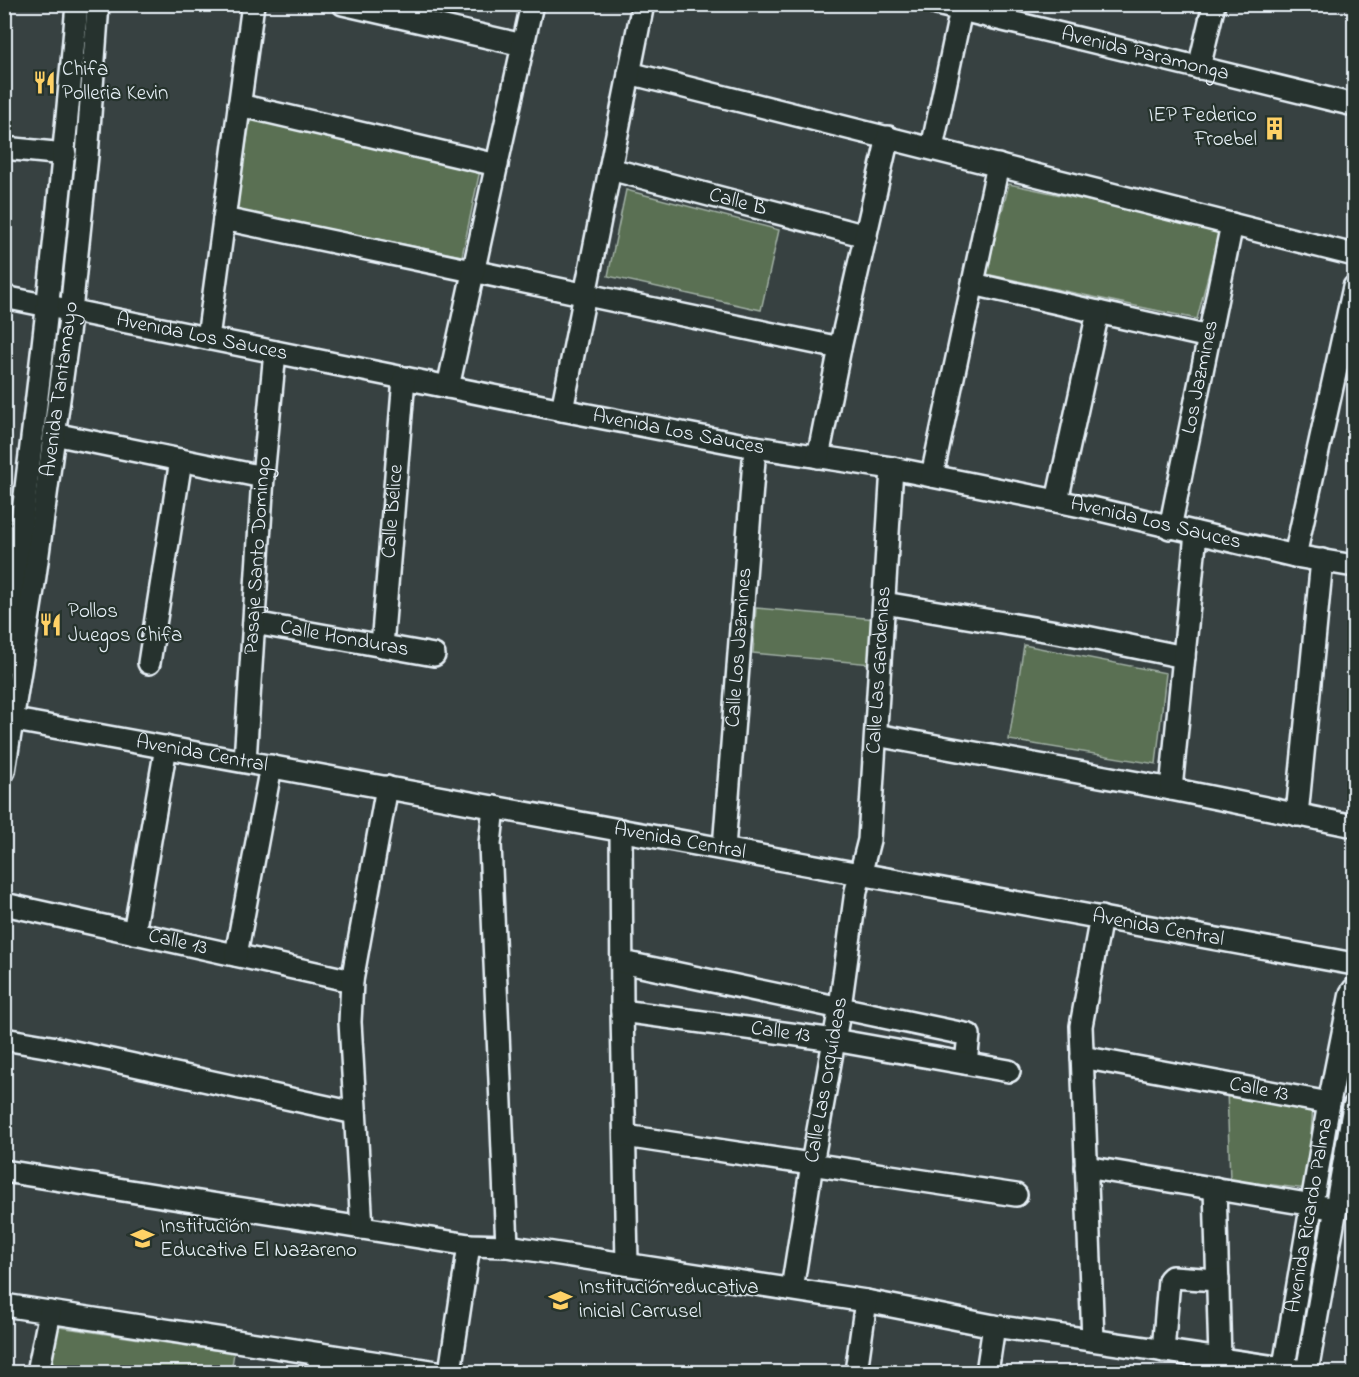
<svg xmlns="http://www.w3.org/2000/svg" width="1359" height="1377" viewBox="0 0 1359 1377" font-family="'Indie Flower',sans-serif">
  <style>
    .green { fill: #5a6f52; stroke: #a1b0a5; stroke-width: 1.5 }
    .lines { fill: none; stroke-linecap: round; stroke-linejoin: round }
    .minor-casing { stroke: #e8f1f8; stroke-width: 26 }
    .minor { stroke: #26332d; stroke-width: 21 }
    .labels { text-anchor: middle; dominant-baseline: central; stroke-width: 4.5; stroke-linejoin: round; paint-order: stroke }
    .street-label { font-size: 21px; fill: #e8f1f8; stroke: #26332d }
    .poi-label { font-size: 21px; fill: #e8f1f8; stroke: #26332d; text-anchor: start }
  </style>
  <rect width="100%" height="100%" fill="#374141"/>
  <filter id="ink" filterUnits="userSpaceOnUse"><feTurbulence type="fractalNoise" baseFrequency=".0167" numOctaves="2"/><feDisplacementMap in="SourceGraphic" scale="12" xChannelSelector="R" yChannelSelector="G"/><feConvolveMatrix kernelMatrix="1 2 1 2 8 2 1 2 1" color-interpolation-filters="sRGB"/></filter>
  <g filter="url(#ink)">
    <g class="green">
      <path d="M 251,118 L 480,170 L 462,256 L 234,210 Z"/>
      <path d="M 1009,184 L 1220,229 L 1197,319 L 986,274 Z"/>
      <path d="M 626,190 L 779,230 L 761,310 L 608,276 Z"/>
      <path d="M 756,608 L 876,619 L 872,664 L 753,653 Z"/>
      <path d="M 1024,645 L 1166,673 L 1156,764 L 1009,740 Z"/>
      <path d="M 1227,1089 L 1313,1106 L 1307,1189 L 1230,1180 Z"/>
      <path d="M 59,1327 L 234,1353 L 231,1372 L 50,1372 Z"/>
    </g>
    <g class="lines">
      <defs>
        <g id="minor">
          <path d="M 343,4 L 523,45"/>
          <path id="s1" d="M 937,4 L 1354,105"/>
          <path d="M 1199,68 L 1214,4"/>
          <path d="M 629,73 L 1354,255"/>
          <path d="M 239,105 L 497,165"/>
          <path d="M 4,148 L 65,154"/>
          <path d="M 932,148 L 961,10"/>
          <path id="s2" d="M 610,169 L 866,236"/>
          <path d="M 224,219 L 840,348"/>
          <path d="M 973,284 L 1209,337"/>
          <path id="s3" d="M 4,297 L 562,410 L 755,447 L 892,468 L 1096,509 L 1295,556 L 1354,566"/>
          <path d="M 208,338 L 253,4"/>
          <path d="M 448,387 L 532,4"/>
          <path d="M 562,410 L 643,4"/>
          <path d="M 54,434 L 263,477"/>
          <path d="M 818,457 L 840,348 L 888,137"/>
          <path d="M 932,476 L 998,165"/>
          <path d="M 1057,501 L 1098,312"/>
          <path id="s4" d="M 1170,528 L 1232,224"/>
          <path d="M 1295,556 L 1354,287"/>
          <path d="M 884,603 L 1086,637 L 1184,657"/>
          <path id="s5" d="M 254,623 L 434,655"/>
          <path id="s6" d="M 382,646 L 404,378"/>
          <path d="M 4,663 C 32,444 59,225 77,4"/>
          <path d="M 149,663 L 181,460"/>
          <path id="s7" d="M 4,718 L 1354,964"/>
          <path d="M 876,735 L 1171,789 L 1354,826"/>
          <path id="s8" d="M 245,761 L 263,477 L 275,352"/>
          <path id="s9" d="M 4,771 L 34,583 L 71,311 L 87,156 L 98,4"/>
          <path d="M 1171,789 L 1196,533"/>
          <path d="M 494,807 L 490,844 L 507,1246"/>
          <path d="M 1297,815 L 1322,560"/>
          <path d="M 621,830 L 622,1011 L 627,1264"/>
          <path id="s10" d="M 724,848 L 755,447"/>
          <path id="s11" d="M 4,904 L 352,981"/>
          <path d="M 134,933 L 166,747"/>
          <path d="M 236,955 L 271,766"/>
          <path d="M 622,962 L 969,1035 L 966,1063"/>
          <path id="s12" d="M 622,1011 L 834,1040 L 1009,1071"/>
          <path d="M 4,1039 L 51,1047 L 355,1113"/>
          <path id="s13" d="M 1082,1057 L 1329,1103"/>
          <path d="M 625,1136 L 1016,1195"/>
          <path d="M 1086,1167 L 1325,1207"/>
          <path d="M 4,1171 L 469,1245 L 507,1246 L 866,1301 L 994,1326 L 1310,1372"/>
          <path d="M 1215,1188 L 1220,1359"/>
          <path d="M 362,1228 L 350,1022 L 352,981 L 387,787"/>
          <path id="s14" d="M 792,1289 L 812,1164 L 840,1007 L 856,891 L 869,840 L 892,468"/>
          <path d="M 4,1305 L 437,1372"/>
          <path d="M 1093,1340 L 1081,1026 L 1101,917"/>
          <path d="M 1163,1351 L 1169,1280 L 1172,1277 L 1218,1280"/>
          <path d="M 38,1372 L 50,1312"/>
          <path d="M 318,1372 L 321,1354"/>
          <path d="M 450,1372 L 469,1245"/>
          <path d="M 856,1372 L 866,1301"/>
          <path d="M 987,1372 L 994,1326"/>
          <path id="s15" d="M 1283,1372 L 1329,1103 L 1351,993 L 1354,989"/>
          <path d="M 1307,1372 L 1354,1106"/>
        </g>
      </defs>
      <use href="#minor" class="minor-casing"/>
      <use href="#minor" class="minor"/>
    </g>
  </g>
  <defs>
    <symbol id="restaurant-bare" viewBox="-9 -9 18 18"><path d="M-5-6h1v4h1v-4h1v4h1v-4h1v5L-1.5 .5V6h-2V.5L-5-1ZM5-6V6H3V1.5H1.5Q1.5-4 5-6Z" fill="#ffd166" stroke="#26332d" stroke-width="2.5" paint-order="stroke"/></symbol>
    <symbol id="building-bare" viewBox="-9 -9 18 18"><path d="M-4-6H4V6H1V3H-1V6H-4ZM-2.5-4.3h1.7v1.8h-1.7ZM.8-4.3h1.7v1.8H.8ZM-2.5-1h1.7V.8h-1.7ZM.8-1h1.7V.8H.8Z" fill="#ffd166" stroke="#26332d" stroke-width="2.5" paint-order="stroke"/></symbol>
    <symbol id="school-bare" viewBox="-9 -9 18 18"><path d="M0-5L7-2L0 1L-7-2ZM-4 1L0 2.5L4 1V4Q0 6-4 4Z" fill="#ffd166" stroke="#26332d" stroke-width="2.5" paint-order="stroke"/></symbol>
  </defs>
  <g fill-rule="evenodd">
    <use href="#restaurant-bare" x="28" y="66" width="33" height="33"/>
    <use href="#building-bare" x="1258" y="112" width="33" height="33"/>
    <use href="#restaurant-bare" x="34" y="608" width="33" height="33"/>
    <use href="#school-bare" x="126" y="1222" width="33" height="33"/>
    <use href="#school-bare" x="544" y="1284" width="33" height="33"/>
  </g>
  <g class="labels">
    <g class="street-label">
      <text stroke="none"><textPath href="#s1" startOffset="214">Avenida Paramonga</textPath></text>
      <text stroke="none"><textPath href="#s2" startOffset="132">Calle B</textPath></text>
      <text stroke="none"><textPath href="#s3" startOffset="202">Avenida Los Sauces</textPath></text>
      <text stroke="none"><textPath href="#s4" startOffset="154">Los Jazmines</textPath></text>
      <text stroke="none"><textPath href="#s9" startOffset="386">Avenida Tantamayo</textPath></text>
      <text stroke="none"><textPath href="#s3" startOffset="688">Avenida Los Sauces</textPath></text>
      <text stroke="none"><textPath href="#s6" startOffset="135">Calle Bélice</textPath></text>
      <text stroke="none"><textPath href="#s3" startOffset="1174">Avenida Los Sauces</textPath></text>
      <text stroke="none"><textPath href="#s8" startOffset="206">Pasaje Santo Domingo</textPath></text>
      <text stroke="none"><textPath href="#s5" startOffset="92">Calle Honduras</textPath></text>
      <text stroke="none"><textPath href="#s10" startOffset="201">Calle Los Jazmines</textPath></text>
      <text stroke="none"><textPath href="#s14" startOffset="626">Calle Las Gardenias</textPath></text>
      <text stroke="none"><textPath href="#s7" startOffset="201">Avenida Central</textPath></text>
      <text stroke="none"><textPath href="#s7" startOffset="687">Avenida Central</textPath></text>
      <text stroke="none"><textPath href="#s7" startOffset="1173">Avenida Central</textPath></text>
      <text stroke="none"><textPath href="#s11" startOffset="178">Calle 13</textPath></text>
      <text stroke="none"><textPath href="#s12" startOffset="160">Calle 13</textPath></text>
      <text stroke="none"><textPath href="#s14" startOffset="212">Calle Las Orquídeas</textPath></text>
      <text stroke="none"><textPath href="#s13" startOffset="180">Calle 13</textPath></text>
      <text stroke="none"><textPath href="#s15" startOffset="159">Avenida Ricardo Palma</textPath></text>
    </g>
    <g class="poi-label">
      <text x="62" y="70">Chifa<tspan x="62" dy="24">Polleria Kevin</tspan></text>
      <text x="1257" y="116" text-anchor="end">IEP Federico<tspan x="1257" dy="24">Froebel</tspan></text>
      <text x="68" y="612">Pollos<tspan x="68" dy="24">Juegos Chifa</tspan></text>
      <text x="160" y="1227">Institución<tspan x="160" dy="24">Educativa El Nazareno</tspan></text>
      <text x="579" y="1288">Institución educativa<tspan x="579" dy="24">inicial Carrusel</tspan></text>
    </g>
  </g>
  <rect width="1359" height="1377" fill="none" stroke="#26332d" stroke-width="24"/>
  <rect x="12" y="12" width="1335" height="1353" fill="none" stroke="#e8f1f8" stroke-width="2" filter="url(#ink)"/>
</svg>
